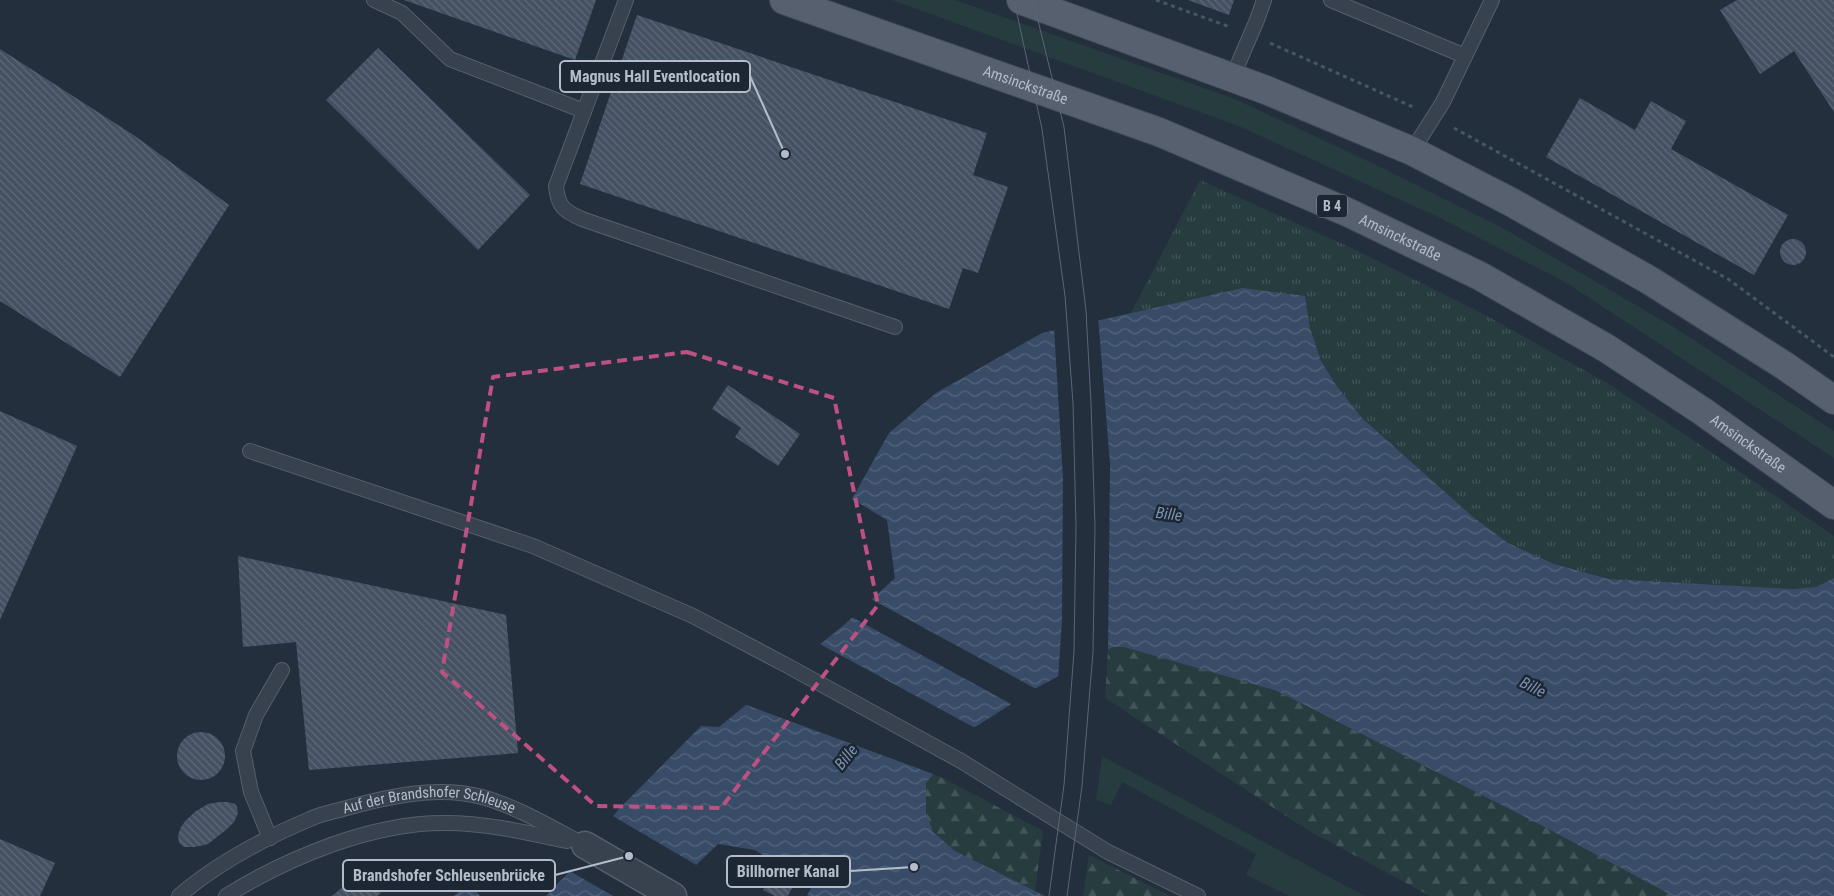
<svg xmlns="http://www.w3.org/2000/svg" width="1834" height="896" viewBox="0 0 1834 896" font-family="'Roboto Condensed',sans-serif">
  <style>
    .grass { fill: #263c3f }
    .forest { fill: url(#forest-firs) }
    .park { fill: url(#park-tufts) }
    .water { fill: url(#water-waves) }
    .pier { fill: #242f3e }
    .building { fill: url(#building-back-hatch) }
    .lines { fill: none; stroke-linecap: round; stroke-linejoin: round }
    .lane-casing { stroke: #565f6c; stroke-width: 16 }
    .street-casing { stroke: #565f6c; stroke-width: 29 }
    .primary-casing { stroke: #414a57; stroke-width: 30 }
    .path { stroke: #44595c; stroke-width: 3; stroke-dasharray: 4 4; stroke-linecap: butt }
    .lane { stroke: #38414e; stroke-width: 14 }
    .street { stroke: #38414e; stroke-width: 26 }
    .primary { stroke: #56606e; stroke-width: 28 }
    .tram { stroke: #5a6575; stroke-width: 1 }
    .marked { fill: none; stroke: #bd5182; stroke-width: 4; stroke-dasharray: 10 6; stroke-linejoin: round }
    .labels { text-anchor: middle; dominant-baseline: central; stroke-width: 5; stroke-linejoin: round; paint-order: stroke }
    .shield { fill: #1d2633; stroke: #878f9c; stroke-width: 1 }
    .shield-label { font-size: 14px; font-weight: bold; fill: #b4bcc9 }
    .street-label { font-size: 15px; fill: #b4bcc9; stroke: #1d2633 }
    .water-label { font-size: 16px; font-style: italic; fill: #7c92b1; stroke: #1d2633 }
    .leader { fill: none; stroke: #b4bcc9; stroke-width: 2 }
    .callout-dot { fill: #b4bcc9; stroke: #1d2633; stroke-width: 2 }
    .callout { fill: #1d2633; stroke: #b4bcc9; stroke-width: 2 }
    .callout-label { font-size: 16px; text-anchor: middle; font-weight: bold; fill: #b4bcc9 }
  </style>
  <defs>
    <pattern id="forest-firs" width="22" height="20" patternUnits="userSpaceOnUse" patternTransform="scale(1.25)"><rect width="22" height="20" fill="#263c3f"/><path d="M5 1l3.5 6h-7zM16 11l3.5 6h-7z" fill="#435659"/></pattern>
    <pattern id="park-tufts" width="24" height="20" patternUnits="userSpaceOnUse" patternTransform="scale(1.25)"><rect width="24" height="20" fill="#263c3f"/><path d="M3 7l-1-3M5 7V3M7 7l1-3M15 17l-1-3M17 17v-4M19 17l1-3" fill="none" stroke="#435659"/></pattern>
    <pattern id="water-waves" width="16" height="10" patternUnits="userSpaceOnUse" patternTransform="scale(1.25)"><rect width="16" height="10" fill="#394c67"/><path d="M0 5q4-4 8 0t8 0" fill="none" stroke="#53647b"/></pattern>
    <pattern id="building-back-hatch" width="6" height="6" patternUnits="userSpaceOnUse" patternTransform="scale(1.25)"><rect width="6" height="6" fill="#455162"/><path d="M-1 5l2 2M0 0l6 6M5-1l2 2" fill="none" stroke="#5d6877"/></pattern>
  </defs>
  <rect width="100%" height="100%" fill="#242f3e"/>
  <g class="grass">
    <path d="M 892,0 L 955,0 L 1235,99 L 1370,162 L 1503,228 L 1672,326 L 1834,431 L 1834,458 L 1565,282 L 1438,217 L 1241,127 Z"/>
    <path d="M 1102,756 L 1365,896 L 1289,896 L 1246,875 L 1256,854 L 1122,782 L 1111,805 L 1096,800 Z"/>
  </g>
  <g class="forest">
    <path d="M 1113,647 L 1124,647 L 1277,691 L 1537,823 L 1673,896 L 1430,896 L 1306,829 L 1105,698 L 1108,650 Z"/>
    <path d="M 933,774 L 943,778 L 1043,831 L 1035,891 C 1011,880 945,852 933,831 C 924,817 926,799 926,783 Z"/>
    <path d="M 1089,855 L 1170,896 L 1083,896 Z"/>
  </g>
  <path class="park" d="M 1200,180 L 1356,250 L 1487,316 L 1607,383 L 1699,444 L 1834,536 L 1834,578 L 1816,587 L 1793,589 L 1609,579 L 1554,564 L 1508,543 L 1472,516 L 1362,418 L 1336,385 L 1321,361 L 1310,328 L 1305,296 L 1131,313 Z"/>
  <g class="water">
    <path d="M 1243,288 L 1305,296 L 1310,328 L 1321,361 L 1336,385 L 1362,418 L 1472,516 L 1508,543 L 1554,564 L 1609,579 L 1793,589 L 1816,587 L 1834,578 L 1834,896 L 1673,896 L 1537,823 L 1277,691 L 1124,647 L 1113,647 L 1038,687 L 969,731 L 926,783 L 926,813 L 933,832 L 955,851 L 1045,896 L 807,896 L 812,886 L 755,850 L 718,844 L 664,896 L 546,896 L 570,871 L 618,810 L 701,726 L 719,727 L 845,624 L 895,578 L 887,520 L 852,499 L 889,433 L 936,393 L 1042,333 Z"/>
    <path d="M 469,883 L 480,896 L 454,896 Z"/>
  </g>
  <g class="pier">
    <path d="M 1098,317 L 1110,464 L 1108,652 L 1058,679 L 1062,621 L 1063,478 L 1054,327 Z"/>
    <path d="M 869,598 L 1038,690 L 1013,705 L 850,616 Z"/>
    <path d="M 818,643 L 977,729 L 970,733 L 936,775 L 744,704 Z"/>
    <path d="M 611,815 L 698,866 L 667,896 L 613,896 L 568,870 Z"/>
  </g>
  <g class="building">
    <path d="M 404,0 L 596,0 L 575,60 Z"/>
    <path d="M 1188,0 L 1234,0 L 1229,15 Z"/>
    <path d="M 1737,0 L 1834,0 L 1834,112 L 1794,51 L 1760,74 L 1720,10 Z"/>
    <path d="M 637,15 L 987,133 L 973,175 L 1008,187 L 978,273 L 963,268 L 949,309 L 580,184 Z"/>
    <path d="M 378,48 L 530,195 L 478,250 L 326,100 Z"/>
    <path d="M 0,49 L 135,136 L 229,205 L 120,377 L 0,301 Z"/>
    <path d="M 1580,98 L 1635,130 L 1651,101 L 1686,121 L 1671,149 L 1788,215 L 1754,275 L 1546,157 Z"/>
    <circle cx="1793" cy="252" r="13"/>
    <path d="M 728,385 L 800,434 L 778,466 L 735,437 L 741,428 L 712,409 Z"/>
    <path d="M 0,411 L 77,446 L 0,620 Z"/>
    <path d="M 238,556 L 506,615 L 518,753 L 309,770 L 296,642 L 243,647 Z"/>
    <circle cx="201" cy="756" r="24"/>
    <path d="M 220,802 L 228,802 L 235,804 L 237,807 L 238,813 L 234,822 L 226,830 L 208,844 L 195,847 L 184,847 L 179,843 L 178,835 L 181,827 L 186,820 L 196,811 L 208,804 Z"/>
    <path d="M 0,839 L 55,863 L 40,896 L 0,896 Z"/>
    <path d="M 362,871 L 381,893 L 377,896 L 332,896 Z"/>
    <path d="M 771,874 L 793,886 L 788,896 L 775,896 L 763,890 Z"/>
  </g>
  <g class="lines">
    <defs>
      <g id="lane">
        <path d="M 374,0 L 402,13 L 450,59 L 584,111"/>
        <path d="M 626,0 L 556,186 C 558,207 564,211 582,219 L 895,327"/>
        <path d="M 1331,0 L 1465,56"/>
        <path d="M 1232,78 L 1257,20 L 1264,0"/>
        <path d="M 1412,151 L 1443,102 L 1492,0"/>
        <path d="M 250,451 L 533,546 L 693,616 L 786,665 L 961,761 L 1108,852 L 1198,896"/>
        <path d="M 270,838 L 251,792 L 243,751 L 256,715 L 282,670"/>
        <path id="s1" d="M 179,896 C 216,864 265,838 310,819 C 320,814 332,812 343,809 C 386,797 436,785 482,797 C 518,807 552,828 585,845"/>
        <path d="M 226,896 C 289,857 373,822 447,823 C 487,823 528,833 567,841"/>
      </g>
      <path id="street" d="M 585,845 L 673,896"/>
      <g id="primary">
        <path id="s2" d="M 784,0 L 1159,132 L 1347,212 L 1480,276 L 1606,348 L 1702,411 L 1834,505"/>
        <path d="M 1021,0 L 1266,90 L 1412,151 L 1511,202 L 1649,280 L 1785,366 L 1834,400"/>
      </g>
    </defs>
    <use href="#lane" class="lane-casing"/>
    <use href="#street" class="street-casing"/>
    <use href="#primary" class="primary-casing"/>
    <g class="path">
      <path d="M 1156,0 L 1230,27"/>
      <path d="M 1270,43 L 1413,107"/>
      <path d="M 1454,128 L 1728,279 L 1834,357"/>
    </g>
    <use href="#lane" class="lane"/>
    <use href="#street" class="street"/>
    <use href="#primary" class="primary"/>
    <g class="tram">
      <path d="M 1014,0 L 1042,129 L 1065,296 L 1073,403 L 1076,526 L 1074,651 L 1064,785 L 1049,896"/>
      <path d="M 1033,0 L 1064,127 L 1086,311 L 1091,403 L 1095,526 L 1093,652 L 1082,786 L 1067,896"/>
    </g>
  </g>
  <path class="marked" d="M 687,352 L 834,398 L 878,605 L 721,808 L 596,806 L 442,672 L 493,377 Z"/>
  <g class="labels">
    <rect class="shield" x="1317" y="194.5" width="30" height="23" rx="4"/>
    <g class="shield-label">
      <text x="1332" y="206">B 4</text>
    </g>
    <g class="street-label">
      <text stroke="none"><textPath href="#s2" startOffset="256">Amsinckstraße</textPath></text>
      <text stroke="none"><textPath href="#s2" startOffset="661">Amsinckstraße</textPath></text>
      <text stroke="none"><textPath href="#s2" startOffset="1066">Amsinckstraße</textPath></text>
      <text stroke="none"><textPath href="#s1" startOffset="275">Auf der Brandshofer Schleuse</textPath></text>
    </g>
    <g class="water-label">
      <text transform="translate(1169 514) rotate(7)">Bille</text>
      <text transform="translate(1533 687) rotate(27)">Bille</text>
      <text transform="translate(846 757) rotate(-51)">Bille</text>
    </g>
  </g>
  <path class="leader" d="M785 154L750 76M914 867L850 871M629 856L555 875"/>
  <g class="callout-dot">
    <circle cx="785" cy="154" r="5"/>
    <circle cx="914" cy="867" r="5"/>
    <circle cx="629" cy="856" r="5"/>
  </g>
  <g class="callout">
    <rect x="560" y="61" width="190" height="31" rx="5"/>
    <rect x="727" y="856" width="123" height="31" rx="5"/>
    <rect x="343" y="860" width="212" height="31" rx="5"/>
  </g>
  <g class="callout-label">
    <text x="655" y="82">Magnus Hall Eventlocation</text>
    <text x="788" y="877">Billhorner Kanal</text>
    <text x="449" y="881">Brandshofer Schleusenbrücke</text>
  </g>
</svg>
